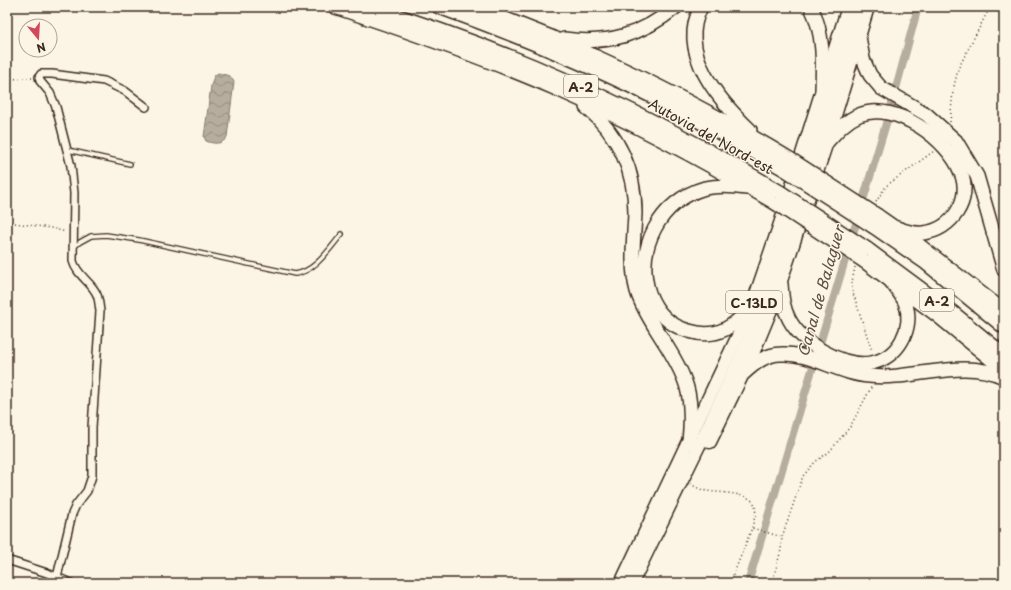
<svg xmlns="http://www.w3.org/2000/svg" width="1011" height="590" viewBox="0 0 1011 590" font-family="'Playpen Sans',sans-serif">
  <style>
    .water { fill: url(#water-waves); stroke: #85796b }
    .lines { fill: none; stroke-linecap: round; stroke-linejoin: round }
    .canal { stroke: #b7ad9e; stroke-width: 8 }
    .lane-casing { stroke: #3b2a1e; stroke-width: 6 }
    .street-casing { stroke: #3b2a1e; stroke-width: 10 }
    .primary-casing { stroke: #3b2a1e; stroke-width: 15 }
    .highway-casing { stroke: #3b2a1e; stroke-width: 16 }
    .path { stroke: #3b2a1e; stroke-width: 1.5; stroke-dasharray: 1 3; stroke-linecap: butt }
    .lane { stroke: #fcf5e5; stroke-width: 3.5 }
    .street { stroke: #fcf5e5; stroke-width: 7 }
    .primary { stroke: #fcf5e5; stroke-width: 12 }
    .highway { stroke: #fcf5e5; stroke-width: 13 }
    .highway-bridge-casing { stroke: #3b2a1e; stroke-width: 16; stroke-linecap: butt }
    .highway-bridge { stroke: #fcf5e5; stroke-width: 13 }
    .labels { text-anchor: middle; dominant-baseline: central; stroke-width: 3; stroke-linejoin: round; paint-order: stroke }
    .shield { fill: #fcf5e5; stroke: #75675a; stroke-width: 1 }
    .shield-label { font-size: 13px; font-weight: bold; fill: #3b2a1e }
    .street-label { font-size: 14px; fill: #3b2a1e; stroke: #fcf5e5 }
    .water-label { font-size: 15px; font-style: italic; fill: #605144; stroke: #fcf5e5 }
  </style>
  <defs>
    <pattern id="water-waves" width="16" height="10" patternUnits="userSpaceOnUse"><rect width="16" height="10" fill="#b7ad9e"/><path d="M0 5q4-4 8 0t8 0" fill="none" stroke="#968d80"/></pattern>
  </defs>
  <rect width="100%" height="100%" fill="#fcf5e5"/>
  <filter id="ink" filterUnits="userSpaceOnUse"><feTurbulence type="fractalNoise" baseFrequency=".025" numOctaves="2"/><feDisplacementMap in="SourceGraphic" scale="8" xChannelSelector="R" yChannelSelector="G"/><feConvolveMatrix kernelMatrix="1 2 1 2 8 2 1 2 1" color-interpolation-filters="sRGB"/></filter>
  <g filter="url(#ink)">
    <path class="water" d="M 218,73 L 230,76 L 234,82 L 227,137 C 222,145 214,144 206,141 L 204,137 L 211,86 L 214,76 Z"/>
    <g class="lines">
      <path class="canal" d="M 748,583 L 891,107 L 918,7"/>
      <defs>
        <g id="lane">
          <path d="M 68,150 L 130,164"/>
          <path d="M 74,247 L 80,242 L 91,236 L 106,235 L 139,240 L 295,274 C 316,271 329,249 342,234"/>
        </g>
        <g id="street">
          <path d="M 7,560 L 47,573 L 71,583"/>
          <path d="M 57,577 L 72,514 L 76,505 L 87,491 L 92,476 L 92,427 L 100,311 C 99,305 99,300 97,295 C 92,282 77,276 73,261 L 74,193 L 71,166 L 56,107 L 50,93 L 40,81 L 39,77 L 41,74 L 52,74 L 104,81 L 125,91 L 146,107"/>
        </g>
        <g id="primary">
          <path d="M 710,442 L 754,351 L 773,305 L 827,142 L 868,7"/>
          <path d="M 621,583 L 752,306 L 781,221 L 848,7"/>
          <path d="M 632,583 L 708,427 L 756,324 L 773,279 L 813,151 L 843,51 L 857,7"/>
        </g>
        <g id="highway">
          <path d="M 335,7 C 411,32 486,58 559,90 C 634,123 706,162 777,204"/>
          <path d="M 369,7 C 514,51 651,114 780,192"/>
          <path d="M 439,7 C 508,32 576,59 641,91 C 691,115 738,143 786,170"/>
          <path d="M 475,7 C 500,17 526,27 551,37 C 634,72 714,113 790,159"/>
          <path d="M 701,7 C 677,53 719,100 750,130"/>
          <path d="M 811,7 C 824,33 823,62 822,91"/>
          <path d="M 859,37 L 863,59 L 870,75 L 881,88 L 926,114 L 956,141 L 977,176 L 1004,270"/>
          <path d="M 564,39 C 608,45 642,35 676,7"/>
          <path d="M 586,107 C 618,134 635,170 635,213 C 634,239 630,266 637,291 C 642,308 652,322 661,337 C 687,377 694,394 689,442"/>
          <path d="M 827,142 C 836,132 845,121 859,115 C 895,100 949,140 961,173 C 972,200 952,230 923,233 C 914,234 905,231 897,228"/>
          <path d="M 747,188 C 733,186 719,185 705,188 C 659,201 635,249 649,293 C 656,312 670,326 689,331 C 718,340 734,326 752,306"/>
          <path d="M 878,216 L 911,239 L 1004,311"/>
          <path d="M 874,227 L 926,263 L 1004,327"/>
          <path d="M 867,249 L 952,312 L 1004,355"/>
          <path d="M 864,261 L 937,315 L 1004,370"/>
          <path d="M 781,284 C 782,297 783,308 789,319 C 802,344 844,368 871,363 C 898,358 915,328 905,302 C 901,294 895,287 890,280"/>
          <path d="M 744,373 C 755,363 766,354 781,354 C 810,352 839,374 869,376 C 914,381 961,357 1004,377"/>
        </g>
      </defs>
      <use href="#lane" class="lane-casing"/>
      <use href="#street" class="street-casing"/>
      <use href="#primary" class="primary-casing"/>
      <use href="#highway" class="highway-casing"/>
      <g class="path">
        <path d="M 7,79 L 32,78"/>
        <path d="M 950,122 L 953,91 L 958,69 L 990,7"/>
        <path d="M 876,202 L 886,186 L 934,151"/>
        <path d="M 7,222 L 51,228 L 66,232"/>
        <path d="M 855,267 L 852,282 L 852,290 L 872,351"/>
        <path d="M 690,484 C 696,487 701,490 707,491 C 720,493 752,492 755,506 C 757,513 753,522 752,528"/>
        <path d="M 34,583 L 36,577"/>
        <path d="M 730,583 L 752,528 L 782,537"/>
        <path d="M 772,583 L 781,550 L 782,537 L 803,476 L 815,462 L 829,452 L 850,427 L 872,386"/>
      </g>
      <use href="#lane" class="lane"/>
      <use href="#street" class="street"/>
      <use href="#primary" class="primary"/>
      <use href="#highway" class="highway"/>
      <defs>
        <g id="highway-bridge">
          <path d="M 790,159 L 878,216"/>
          <path d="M 786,170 L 874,227"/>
          <path d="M 780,192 L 867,249"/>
          <path d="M 777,204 L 864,261"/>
        </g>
      </defs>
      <use href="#highway-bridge" class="highway-bridge-casing"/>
      <use href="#highway-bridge" class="highway-bridge"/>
    </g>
  </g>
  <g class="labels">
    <g class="shield">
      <rect x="564" y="75" width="34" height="22" rx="3"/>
      <rect x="920" y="289" width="34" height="22" rx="3"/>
      <rect x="726" y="291" width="56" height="22" rx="3"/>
    </g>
    <g class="shield-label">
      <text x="581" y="86">A-2</text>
      <text x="937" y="300">A-2</text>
      <text x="754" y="302">C-13LD</text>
    </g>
    <g class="street-label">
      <text transform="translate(711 136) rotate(29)">Autovia del Nord-est</text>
    </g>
    <g class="water-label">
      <text transform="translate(820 291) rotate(-74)">Canal de Balaguer</text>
    </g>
  </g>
  <rect width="1011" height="590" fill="none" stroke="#fcf5e5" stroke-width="24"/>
  <rect x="12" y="12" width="987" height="566" fill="none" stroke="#3b2a1e" stroke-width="1.5" filter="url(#ink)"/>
  <g transform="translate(38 38) rotate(162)"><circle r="19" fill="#fcf5e5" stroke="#afa495"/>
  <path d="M0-3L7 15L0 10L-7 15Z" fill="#d1495b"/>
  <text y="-6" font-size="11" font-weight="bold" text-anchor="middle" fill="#3b2a1e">N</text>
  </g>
</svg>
